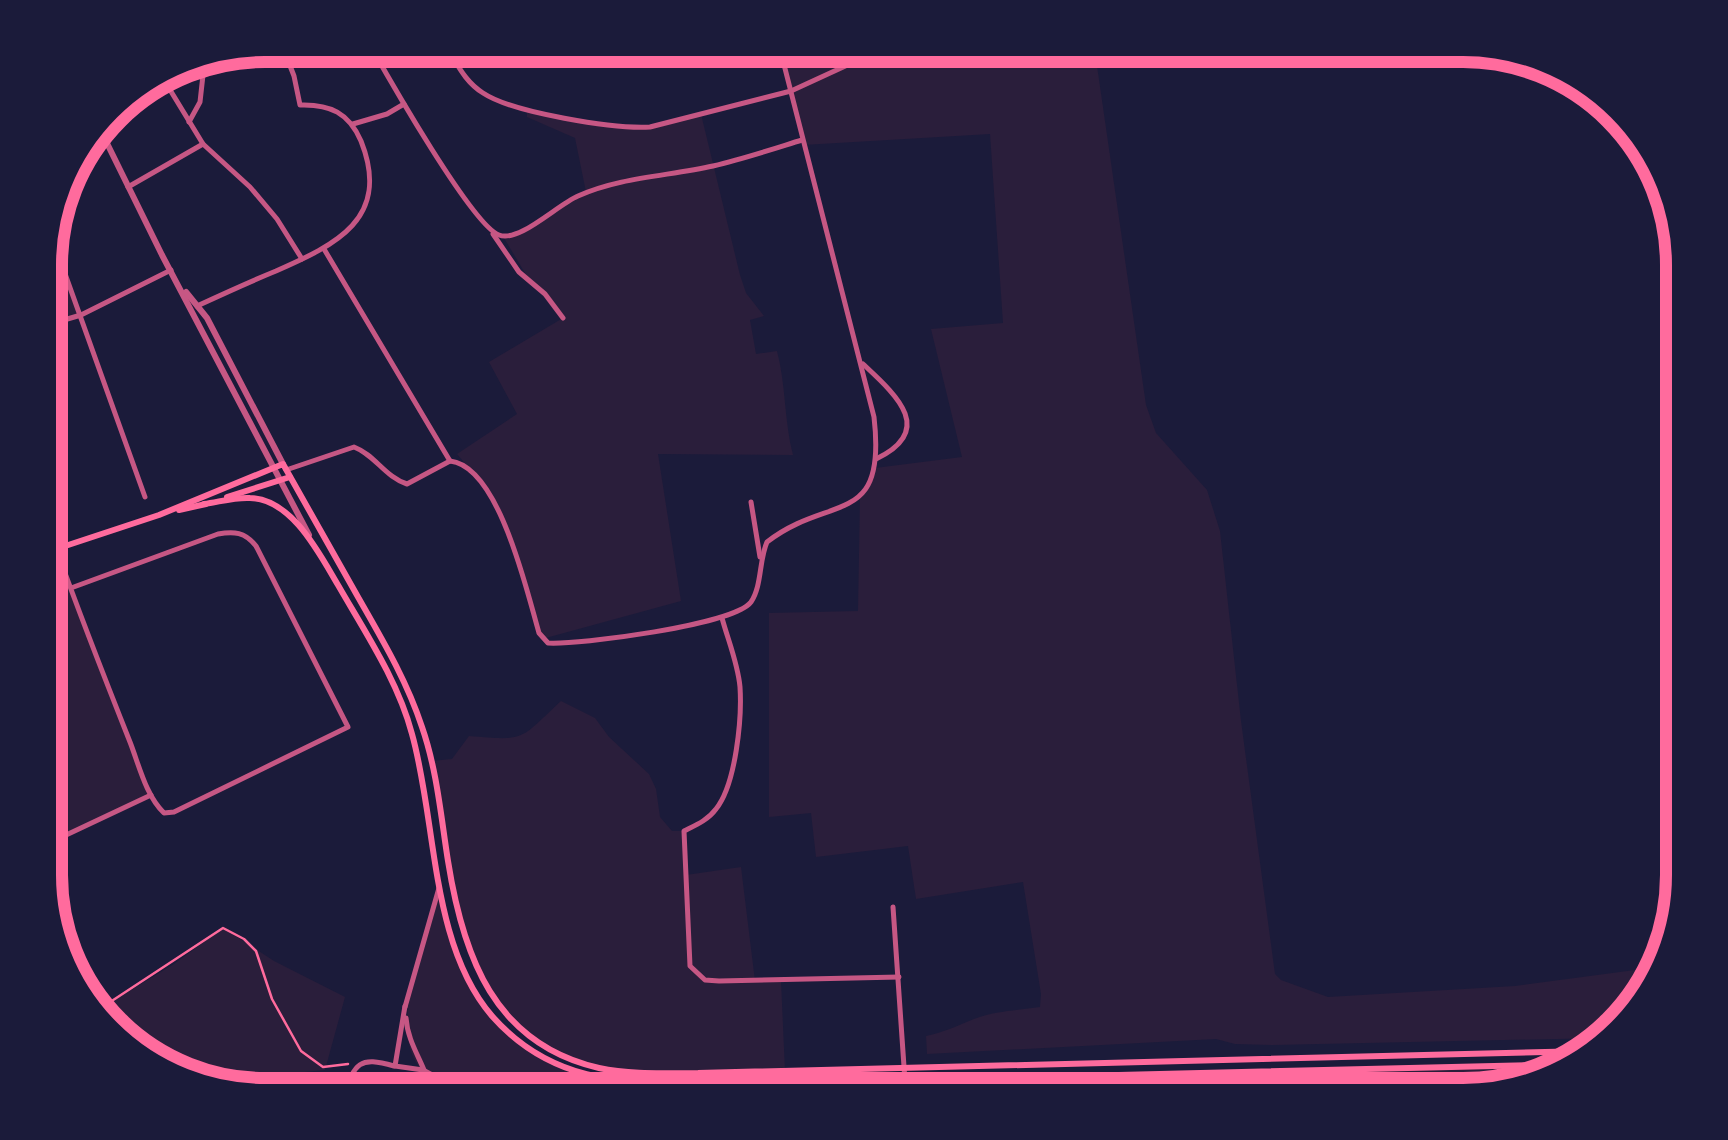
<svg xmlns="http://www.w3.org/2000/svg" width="1728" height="1140" viewBox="0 0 1728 1140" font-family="Inter,sans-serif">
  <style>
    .green { fill: #2a1e3b }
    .building { fill: #dd5f8e }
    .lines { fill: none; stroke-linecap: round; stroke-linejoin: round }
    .path { stroke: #ff6b9d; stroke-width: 2.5 }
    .minor { stroke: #c65784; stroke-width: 5 }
    .tertiary { stroke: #c65784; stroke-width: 6 }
    .secondary { stroke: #ff6b9d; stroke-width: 6 }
    .rim { fill: none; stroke: #ff6b9d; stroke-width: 12 }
  </style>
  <rect width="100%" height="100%" fill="#1b1b3a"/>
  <g class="green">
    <path d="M 779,45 L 1094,45 L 1146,405 L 1156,433 L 1207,490 L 1220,531 L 1241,721 L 1275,974 L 1281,980 L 1328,997 L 1515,986 L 1650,968 L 1654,973 L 1646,997 L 1602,1038 L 1273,1045 L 1235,1044 L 1216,1039 L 927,1054 L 926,1036 C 944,1032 957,1026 974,1019 C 994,1011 1019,1010 1040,1007 L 1041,994 L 1023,882 L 916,899 L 908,846 L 816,857 L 811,813 L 769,817 L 769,613 L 858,611 L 860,497 L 875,468 L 962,457 L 931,329 L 1003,323 L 990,134 L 803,145 Z"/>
    <path d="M 527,109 L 613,126 L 650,127 L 701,114 L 740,275 L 746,293 L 764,316 L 750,320 L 756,354 L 777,351 C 786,385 784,420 793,455 L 658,454 L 681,601 L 542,639 L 500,515 L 485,487 L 457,454 L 517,414 L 489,362 L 563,318 L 545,294 L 531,283 L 504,238 L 521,234 L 586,192 L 575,138 L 527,117 Z"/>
    <path d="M 49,229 L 81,315 L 47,325 L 47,237 Z"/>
    <path d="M 57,551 L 151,795 L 64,834 L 47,789 L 47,557 Z"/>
    <path d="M 561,701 L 595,718 L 609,737 L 649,774 L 656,789 L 660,817 L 672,831 L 684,831 L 686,875 L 741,867 L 755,981 L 781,981 L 785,1071 C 736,1072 671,1077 623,1071 C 459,1050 455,891 431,761 L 452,759 L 469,736 C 527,741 519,740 561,701 Z"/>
    <path d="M 440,885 C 466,1001 503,1058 624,1083 L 1572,1066 L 1476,1095 L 586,1095 L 579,1074 C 549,1082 519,1081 488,1082 C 476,1082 461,1085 449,1083 C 368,1070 427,930 440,885 Z"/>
    <path d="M 223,928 L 274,961 L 345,997 L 325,1070 L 255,1077 L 254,1092 L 143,1058 L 98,1010 L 174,964 Z"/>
  </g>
  <path class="building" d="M 58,847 L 68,864 L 47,877 L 47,854 Z"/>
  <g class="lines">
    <path class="path" d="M 98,1010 L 223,928 L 244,939 L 256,951 L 272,999 L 301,1051 L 323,1067 L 348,1064"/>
    <g class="minor">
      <path d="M 370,45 C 388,77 472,225 499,235 C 519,243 557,205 578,196 C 620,177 669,176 713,166 C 743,159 773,149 802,140"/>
      <path d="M 445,45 C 457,63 464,81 483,93 C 513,113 614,129 650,127 L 791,91 L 891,45"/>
      <path d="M 560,45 L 564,49 L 593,45"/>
      <path d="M 451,54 L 460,45"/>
      <path d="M 161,75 L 203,144 L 250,187 L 277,219 L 302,259"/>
      <path d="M 189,122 L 200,102 L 205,57"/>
      <path d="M 353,124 L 387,114 L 404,104"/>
      <path d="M 128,187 L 203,144"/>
      <path d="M 49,229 L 145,497"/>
      <path d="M 493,234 L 519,272 L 545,294 L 563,318"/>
      <path d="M 324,249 L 450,461"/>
      <path d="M 197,306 C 223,294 249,282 276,271 C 335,245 392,219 361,141 C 349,113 330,104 300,105 L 294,76 L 282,45"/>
      <path d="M 47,325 L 81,315 L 171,270"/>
      <path d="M 863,364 C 895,394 937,430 876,459"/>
      <path d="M 286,470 L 354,447 C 375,455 385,477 407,484 L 450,461 C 499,466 527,592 539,633 L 548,643 C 578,645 734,625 751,602 C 762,586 759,560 767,542 C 830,493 887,529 874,417 L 779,45"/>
      <path d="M 751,502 L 760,557"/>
      <path d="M 57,551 C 80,615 105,679 130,742 C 139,765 146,796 164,813 L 174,812 L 348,727 L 256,546 C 245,532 234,531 218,534 L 71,588"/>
      <path d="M 722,618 C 728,640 738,664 740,687 C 742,718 736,784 716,809 C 708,820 696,825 684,831 L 690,966 L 705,980 L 719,981 L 899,977"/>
      <path d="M 47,844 L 151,795"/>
      <path d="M 893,907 L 905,1081"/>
      <path d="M 405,1006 L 395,1066 L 423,1070 L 447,1083 L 536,1083 L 580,1074"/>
      <path d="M 405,1007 L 439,888"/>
      <path d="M 406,1018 C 408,1047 428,1067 431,1095"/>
      <path d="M 344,1095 C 355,1063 359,1056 394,1066"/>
      <path d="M 434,1095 L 447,1083"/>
    </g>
    <g class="tertiary">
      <path d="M 99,127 L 162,255 L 309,535"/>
      <path d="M 186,292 L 207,318 L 283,464"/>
    </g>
    <g class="secondary">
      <path d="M 227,497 L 290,477"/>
      <path d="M 204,504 C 219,502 235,497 250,498 C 292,499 319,553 338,585 C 365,632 398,681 412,734 C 437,823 430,944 492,1016 C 550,1082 620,1083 700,1085 L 1574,1064"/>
      <path d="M 179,510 L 206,504"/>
      <path d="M 47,552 L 159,515 L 283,464 C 308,508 333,553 358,597 C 382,639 407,681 422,727 C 437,770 441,817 448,861 C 463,956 494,1044 599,1068 C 631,1075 665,1073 698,1073 L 1588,1051"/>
    </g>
  </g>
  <path d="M0 0H1728V1140H0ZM265 62H1463A203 203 0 0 1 1666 265V875A203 203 0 0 1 1463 1078H265A203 203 0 0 1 62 875V265A203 203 0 0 1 265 62Z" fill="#1b1b3a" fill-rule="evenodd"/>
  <path class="rim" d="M265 62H1463A203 203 0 0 1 1666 265V875A203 203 0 0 1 1463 1078H265A203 203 0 0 1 62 875V265A203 203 0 0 1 265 62Z"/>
</svg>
